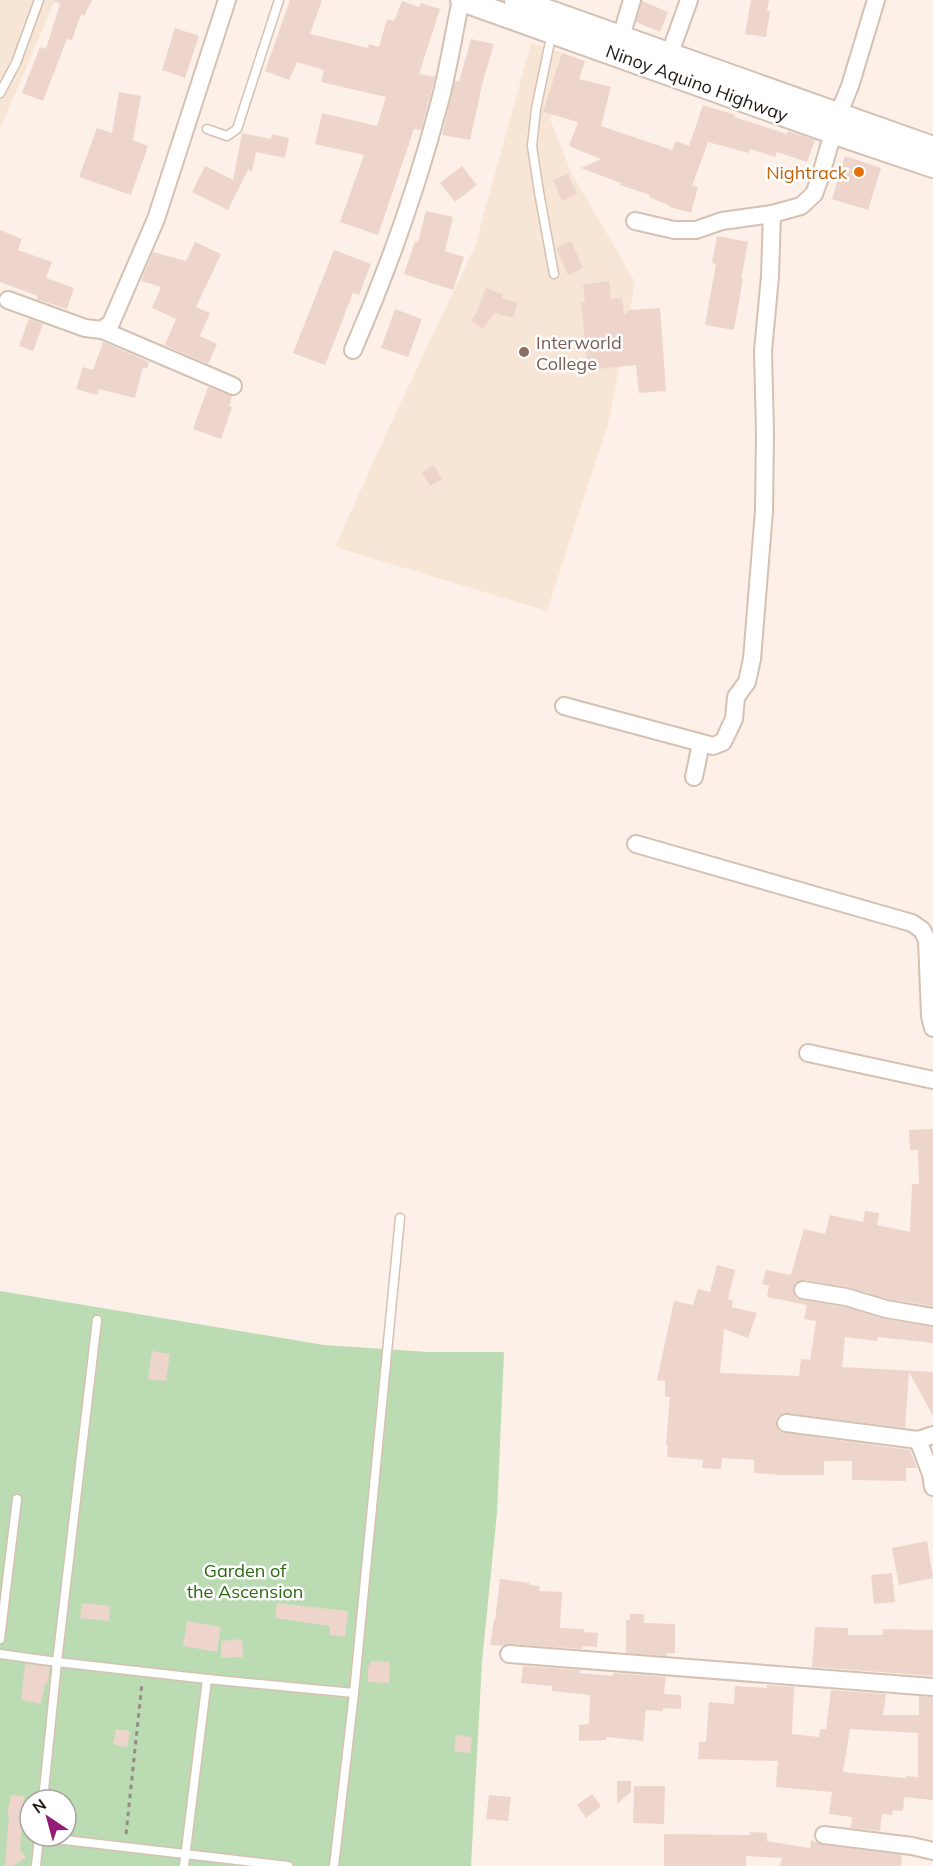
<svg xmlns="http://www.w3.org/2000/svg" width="933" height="1866" viewBox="0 0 933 1866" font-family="Mulish,sans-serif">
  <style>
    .education { fill: #f7e6d5 }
    .green { fill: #bbdbb2; fill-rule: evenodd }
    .building { fill: #edd5cc; fill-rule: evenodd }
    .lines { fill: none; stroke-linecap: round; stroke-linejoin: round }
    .lane-casing { stroke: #d5c1b3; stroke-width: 11 }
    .street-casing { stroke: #d5c1b3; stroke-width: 20 }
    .secondary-casing { stroke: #d5c1b3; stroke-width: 26 }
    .path { stroke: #968c85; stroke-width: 3; stroke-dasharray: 4.5 4.5; stroke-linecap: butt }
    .lane { stroke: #fff; stroke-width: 8 }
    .street { stroke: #fff; stroke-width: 16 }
    .secondary { stroke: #fff; stroke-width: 22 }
    .food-dot { fill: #e8710a; stroke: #fff; stroke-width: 2 }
    .education-dot { fill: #8d6e63; stroke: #fff; stroke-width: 2 }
    .labels { text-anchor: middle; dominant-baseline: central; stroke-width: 5; stroke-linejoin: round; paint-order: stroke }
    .street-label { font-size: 18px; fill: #201813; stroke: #fff }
    .food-label { font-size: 18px; fill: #c56008; stroke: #fff; text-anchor: end }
    .education-label { font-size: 18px; fill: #785e54; stroke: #fff; text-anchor: start }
    .park-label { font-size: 18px; fill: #2b6811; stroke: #fff }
  </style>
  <rect width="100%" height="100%" fill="#fdf0e8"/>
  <g class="education">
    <path d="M 0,0 L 55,0 L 0,129 Z"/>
    <path d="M 531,43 L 567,54 L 550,119 L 571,172 L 635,282 L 609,421 L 547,611 L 335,547 L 391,423 L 475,246 Z"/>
  </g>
  <path class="green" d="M 0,1291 L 324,1345 L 429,1352 L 504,1352 L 497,1513 L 482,1661 L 471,1866 L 0,1866 ZM 30,1800 L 66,1800 L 66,1836 L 30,1836 Z"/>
  <g class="building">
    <path d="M 53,0 L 92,0 L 84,16 L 81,14 L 72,40 L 67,39 L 43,101 L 22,93 L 40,47 L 46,49 L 60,4 Z"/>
    <path d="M 290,0 L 322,0 L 310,34 L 368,48 L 369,44 L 379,47 L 387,19 L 394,21 L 402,1 L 419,7 L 421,3 L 440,9 L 419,74 L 435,77 L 428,105 L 421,130 L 414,129 L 378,235 L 340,222 L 364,155 L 315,144 L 322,113 L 377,126 L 386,97 L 321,82 L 324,70 L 297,62 L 289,80 L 265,71 Z"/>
    <path d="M 751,0 L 769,0 L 767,11 L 770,11 L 766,37 L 745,34 Z"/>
    <path d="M 642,1 L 668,12 L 660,32 L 636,22 Z"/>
    <path d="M 175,28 L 199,36 L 185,78 L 162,70 Z"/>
    <path d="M 471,39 L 494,44 L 482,85 L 470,140 L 442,135 L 455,81 L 459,82 Z"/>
    <path d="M 562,53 L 585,61 L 579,79 L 611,87 L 601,126 L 672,150 L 676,141 L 689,146 L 703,105 L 735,115 L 734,117 L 787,134 L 788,131 L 815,140 L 807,162 L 777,152 L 775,157 L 750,149 L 749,153 L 708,142 L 692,186 L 698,187 L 691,213 L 670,207 L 670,206 L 649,197 L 650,195 L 620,185 L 621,183 L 581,168 L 601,159 L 569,146 L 578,122 L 543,112 Z"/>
    <path d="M 119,92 L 141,96 L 133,140 L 148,146 L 131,195 L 79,177 L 97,128 L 112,133 Z"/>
    <path d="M 242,133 L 271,139 L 272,134 L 289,138 L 285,158 L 256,152 L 252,171 L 248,170 L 228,210 L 192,192 L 205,166 L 233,180 Z"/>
    <path d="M 845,156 L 881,168 L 868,210 L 832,199 Z"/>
    <path d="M 462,166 L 477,185 L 455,202 L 440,183 Z"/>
    <path d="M 568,174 L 577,194 L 562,201 L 553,180 Z"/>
    <path d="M 426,211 L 453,217 L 445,251 L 464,257 L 453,290 L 404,274 L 415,241 L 418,242 Z"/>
    <path d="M 0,230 L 22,239 L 18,250 L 52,262 L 46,278 L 74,288 L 67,309 L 36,299 L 38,296 L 0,282 Z"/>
    <path d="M 717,236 L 748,242 L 741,279 L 743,279 L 734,330 L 705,325 L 716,264 L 712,263 Z"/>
    <path d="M 571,241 L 583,268 L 568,275 L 556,248 Z"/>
    <path d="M 195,242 L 221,254 L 196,307 L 210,313 L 200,336 L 217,344 L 208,364 L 165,345 L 176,319 L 152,308 L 161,287 L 141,281 L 153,252 L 186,261 Z"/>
    <path d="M 334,250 L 371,264 L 359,295 L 353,293 L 325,365 L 293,353 Z"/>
    <path d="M 609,281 L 611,299 L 622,298 L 624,315 L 630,310 L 660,308 L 666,391 L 639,393 L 636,365 L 588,370 L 581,302 L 585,302 L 583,285 Z"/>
    <path d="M 486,288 L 503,294 L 501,298 L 518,303 L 513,318 L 494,313 L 483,329 L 471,321 L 476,314 Z"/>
    <path d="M 395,309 L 422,319 L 408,357 L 381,348 Z"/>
    <path d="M 29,319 L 43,324 L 33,351 L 19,346 Z"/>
    <path d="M 103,342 L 149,362 L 147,369 L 143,367 L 135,398 L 99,389 L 97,395 L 76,389 L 83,367 L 93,370 Z"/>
    <path d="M 208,387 L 232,396 L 229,406 L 232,407 L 221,439 L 193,429 Z"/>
    <path d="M 434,465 L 442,479 L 430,486 L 422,472 Z"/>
    <path d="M 933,1129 L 933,1306 L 888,1299 L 848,1287 L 805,1280 L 795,1283 L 793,1289 L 796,1298 L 801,1300 L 844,1307 L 884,1319 L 933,1327 L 933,1343 L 878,1337 L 877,1341 L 845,1337 L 842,1367 L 933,1372 L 933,1416 L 909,1372 L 905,1428 L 787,1413 L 778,1416 L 776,1422 L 779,1431 L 785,1433 L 910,1450 L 917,1468 L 906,1468 L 906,1481 L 852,1480 L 852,1461 L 824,1461 L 824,1475 L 780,1475 L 754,1473 L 754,1460 L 722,1458 L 721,1469 L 702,1468 L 703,1460 L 667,1457 L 668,1445 L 666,1445 L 670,1397 L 665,1397 L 665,1381 L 657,1380 L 674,1301 L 693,1305 L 698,1289 L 710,1292 L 717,1265 L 735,1270 L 728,1299 L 733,1301 L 732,1307 L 757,1313 L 748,1338 L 724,1329 L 720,1373 L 799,1376 L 801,1359 L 810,1360 L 816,1321 L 804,1319 L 807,1305 L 767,1297 L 769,1286 L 762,1284 L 766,1270 L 791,1275 L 804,1229 L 825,1234 L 830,1215 L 863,1222 L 865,1211 L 879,1213 L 877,1225 L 910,1232 L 912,1184 L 919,1184 L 918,1150 L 910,1150 L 909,1130 Z"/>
    <path d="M 152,1351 L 170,1354 L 166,1381 L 148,1379 Z"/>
    <path d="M 927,1541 L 933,1578 L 899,1585 L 892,1548 Z"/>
    <path d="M 892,1573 L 895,1602 L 874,1604 L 871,1575 Z"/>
    <path d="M 500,1579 L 530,1583 L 529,1585 L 540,1586 L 539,1591 L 562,1592 L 560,1628 L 584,1629 L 584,1632 L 598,1633 L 597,1647 L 583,1646 L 582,1649 L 510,1644 L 502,1646 L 490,1645 L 494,1620 L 495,1621 Z"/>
    <path d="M 82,1603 L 110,1606 L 109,1621 L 80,1618 Z"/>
    <path d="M 277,1603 L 348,1611 L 345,1637 L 330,1635 L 330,1626 L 275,1618 Z"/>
    <path d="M 630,1614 L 644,1614 L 644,1623 L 675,1624 L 675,1653 L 667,1653 L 667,1656 L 626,1653 L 626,1620 L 630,1620 Z"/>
    <path d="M 187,1621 L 221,1627 L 217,1652 L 183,1646 Z"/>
    <path d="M 815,1627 L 848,1628 L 848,1635 L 883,1635 L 883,1629 L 933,1630 L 933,1676 L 812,1667 Z"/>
    <path d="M 242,1639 L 243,1657 L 221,1658 L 221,1641 Z"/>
    <path d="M 372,1661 L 390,1662 L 389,1683 L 368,1682 L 368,1667 Z"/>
    <path d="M 25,1664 L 50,1667 L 47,1684 L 45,1684 L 41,1704 L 21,1700 Z"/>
    <path d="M 523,1666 L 581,1670 L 580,1673 L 613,1676 L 613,1673 L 666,1677 L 664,1694 L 681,1695 L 681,1709 L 663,1708 L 663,1711 L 646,1710 L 643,1741 L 607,1737 L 606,1740 L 579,1741 L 579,1725 L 589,1724 L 590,1695 L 552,1691 L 552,1686 L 521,1683 Z"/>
    <path d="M 767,1685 L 794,1687 L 792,1734 L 819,1737 L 820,1729 L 826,1729 L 831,1690 L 886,1694 L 883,1715 L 919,1715 L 919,1696 L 933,1697 L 933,1800 L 904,1797 L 903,1811 L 893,1810 L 892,1815 L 882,1814 L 880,1831 L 851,1828 L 852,1817 L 829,1814 L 832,1792 L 776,1787 L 778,1761 L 698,1759 L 699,1742 L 706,1742 L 709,1702 L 734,1704 L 735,1686 L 767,1688 ZM 850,1729 L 918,1733 L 918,1777 L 906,1776 L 905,1778 L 843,1772 Z"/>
    <path d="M 116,1729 L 130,1731 L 127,1747 L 113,1744 Z"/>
    <path d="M 456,1735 L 472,1737 L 470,1753 L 454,1751 Z"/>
    <path d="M 617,1781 L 631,1781 L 631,1792 L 617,1804 Z"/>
    <path d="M 634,1786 L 665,1786 L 664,1824 L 633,1823 Z"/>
    <path d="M 592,1794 L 601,1806 L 586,1818 L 577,1805 Z"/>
    <path d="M 11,1795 L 24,1796 L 20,1850 L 26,1857 L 13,1866 L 5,1866 L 9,1815 L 7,1815 Z"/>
    <path d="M 489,1795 L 511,1797 L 508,1821 L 486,1819 Z"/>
    <path d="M 750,1832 L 767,1833 L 767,1841 L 810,1848 L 811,1840 L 823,1845 L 902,1855 L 901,1866 L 780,1866 L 782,1858 L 746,1856 L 746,1866 L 664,1866 L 664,1834 L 750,1835 Z"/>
  </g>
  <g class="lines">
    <defs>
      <g id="lane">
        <path d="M 552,32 L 536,109 L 532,146 L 539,192 L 554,274"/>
        <path d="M 0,93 L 16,63 L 39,0"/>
        <path d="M 207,129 L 227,136 L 237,129 L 279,0"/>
        <path d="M 0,1639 L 17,1499"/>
        <path d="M 0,1654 L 57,1662 L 97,1320"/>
        <path d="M 354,1693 L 400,1218"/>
        <path d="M 43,1800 L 57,1662 L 207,1679 L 354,1693 L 334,1866"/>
        <path d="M 39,1837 L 288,1866"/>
        <path d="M 36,1866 L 39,1836"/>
        <path d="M 184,1866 L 207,1679"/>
      </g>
      <g id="street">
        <path d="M 621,37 L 632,0"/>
        <path d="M 666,64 L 689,0"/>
        <path d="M 635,221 L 674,230 L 696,230 L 722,221 L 772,214 L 801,206 L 814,194 L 820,178 L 838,115 L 850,86 L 876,0"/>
        <path d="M 8,300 L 85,328 L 102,330 L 111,323 L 156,219 L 227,0"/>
        <path d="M 102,330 L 233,386"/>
        <path d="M 353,350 C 387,272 416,191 438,108 C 448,73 453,36 461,0"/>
        <path d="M 564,706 L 713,746 L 723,742 L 734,719 L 736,697 L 747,682 L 752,659 L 764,511 L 765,433 L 763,351 L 770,276 L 772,214"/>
        <path d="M 694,777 L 701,743"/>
        <path d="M 636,844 L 912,923 L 922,930 L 927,940 L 930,1016 L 933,1028"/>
        <path d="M 808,1053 L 933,1080"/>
        <path d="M 803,1290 L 846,1297 L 886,1309 L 933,1317"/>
        <path d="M 786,1423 L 918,1440 L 931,1474 L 933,1487"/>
        <path d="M 918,1440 L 933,1435"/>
        <path d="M 509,1654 L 933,1687"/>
        <path d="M 824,1835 L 912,1846 L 933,1851"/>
      </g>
      <g id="secondary">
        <path d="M 462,0 L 832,132 L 933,166"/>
        <path d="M 516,0 L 933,148"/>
      </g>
    </defs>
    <use href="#lane" class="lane-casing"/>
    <use href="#street" class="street-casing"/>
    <use href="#secondary" class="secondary-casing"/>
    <path class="path" d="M 126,1834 L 142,1683"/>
    <use href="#lane" class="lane"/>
    <use href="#street" class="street"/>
    <use href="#secondary" class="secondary"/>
  </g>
  <circle class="food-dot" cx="859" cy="172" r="6"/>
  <circle class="education-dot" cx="524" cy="352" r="6"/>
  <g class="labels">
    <g class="street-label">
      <text transform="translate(697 83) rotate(20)">Ninoy Aquino Highway</text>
    </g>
    <g class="food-label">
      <text x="847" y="172">Nightrack</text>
    </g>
    <g class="education-label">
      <text x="536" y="342">Interworld<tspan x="536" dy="21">College</tspan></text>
    </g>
    <g class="park-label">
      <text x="245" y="1570">Garden of<tspan x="245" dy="21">the Ascension</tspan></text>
    </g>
  </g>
  <g transform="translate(48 1818) rotate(324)"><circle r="28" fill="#ffffff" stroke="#a6a3a1" stroke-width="1.5"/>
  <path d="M0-4.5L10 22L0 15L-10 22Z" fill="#931c79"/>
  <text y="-9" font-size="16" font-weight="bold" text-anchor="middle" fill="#201813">N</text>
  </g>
</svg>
